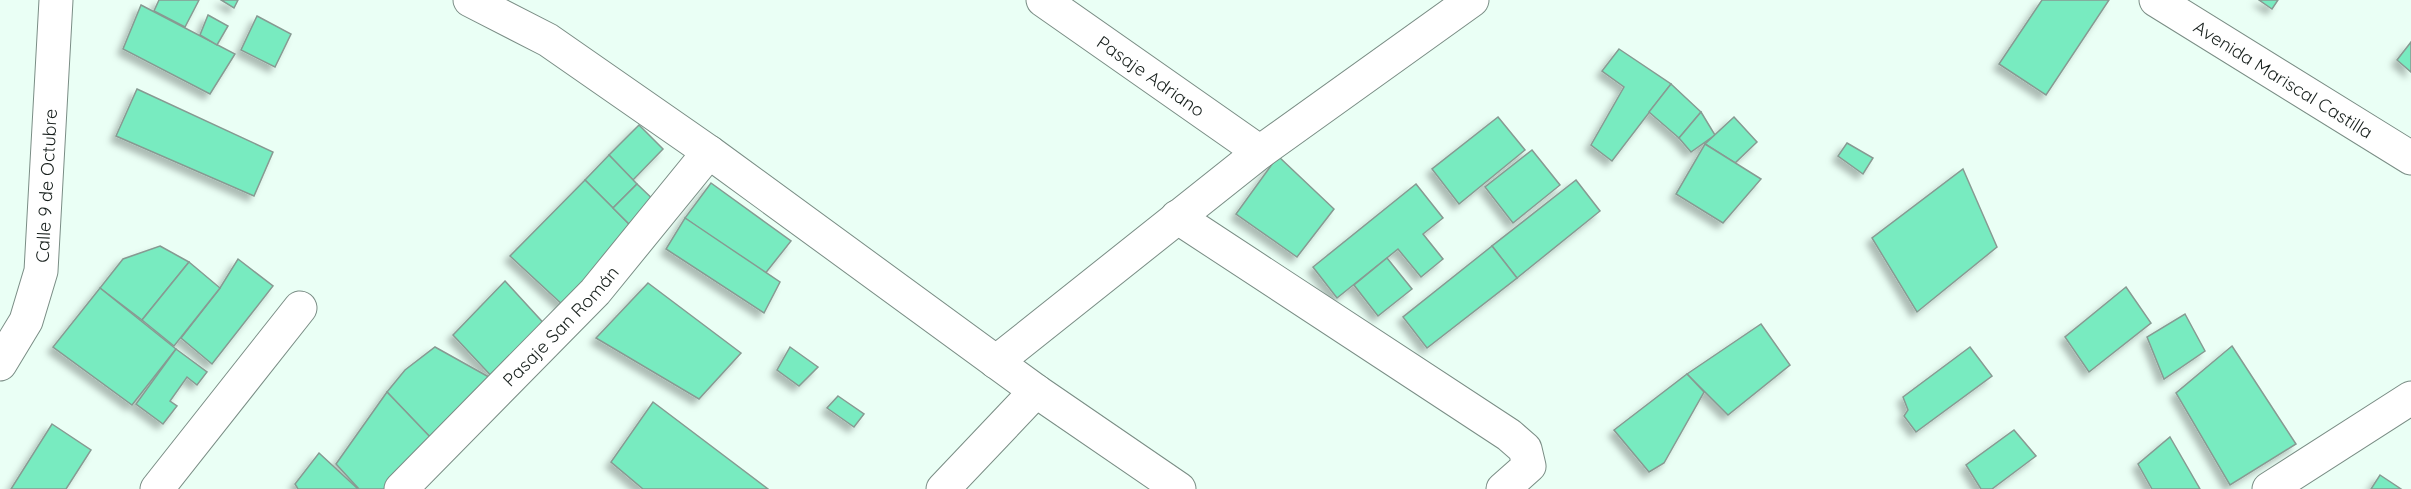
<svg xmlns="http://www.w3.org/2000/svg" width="2411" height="489" viewBox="0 0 2411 489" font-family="Quicksand,sans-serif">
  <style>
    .building { fill: #78ebc0; stroke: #879a92; stroke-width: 1.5; filter: url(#shadow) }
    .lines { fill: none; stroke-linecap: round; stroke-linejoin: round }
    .minor-casing { stroke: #7a8d85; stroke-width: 35 }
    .minor { stroke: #fff; stroke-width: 33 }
    .labels { text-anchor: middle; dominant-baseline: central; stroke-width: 5; stroke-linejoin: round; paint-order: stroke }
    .street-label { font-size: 18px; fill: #171f1c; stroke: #fff }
  </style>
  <defs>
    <filter id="shadow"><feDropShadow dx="-5.5" dy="5.5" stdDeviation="3" flood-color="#0004"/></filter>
  </defs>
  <rect width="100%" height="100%" fill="#eafff5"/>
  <g class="building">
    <path d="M 159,0 L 199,0 L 185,27 L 154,11 Z"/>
    <path d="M 221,0 L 238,0 L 234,8 Z"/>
    <path d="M 2042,0 L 2109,0 L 2046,95 L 1999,64 Z"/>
    <path d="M 2259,0 L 2278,0 L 2272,9 Z"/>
    <path d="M 141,5 L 235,54 L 210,94 L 123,49 Z"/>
    <path d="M 208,15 L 228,26 L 217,45 L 200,35 Z"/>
    <path d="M 257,16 L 291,34 L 275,67 L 241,50 Z"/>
    <path d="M 2411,42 L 2411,72 L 2397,60 Z"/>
    <path d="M 1619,49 L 1671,84 L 1612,161 L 1591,145 L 1624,87 L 1602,71 Z"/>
    <path d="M 1671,84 L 1701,112 L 1679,138 L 1649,112 Z"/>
    <path d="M 137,89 L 273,152 L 254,196 L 116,136 Z"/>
    <path d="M 1701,112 L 1715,135 L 1691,152 L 1679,138 Z"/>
    <path d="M 1498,117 L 1525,150 L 1459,204 L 1432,169 Z"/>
    <path d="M 1734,117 L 1757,142 L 1735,163 L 1705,144 Z"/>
    <path d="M 639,125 L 663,149 L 633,180 L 609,155 Z"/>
    <path d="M 1847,143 L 1873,158 L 1863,174 L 1838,156 Z"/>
    <path d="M 1705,144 L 1761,179 L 1723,223 L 1676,194 Z"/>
    <path d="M 1532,150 L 1560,185 L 1513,223 L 1485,187 Z"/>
    <path d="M 609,155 L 637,184 L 613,208 L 585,180 Z"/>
    <path d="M 1278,156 L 1334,209 L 1297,257 L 1236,214 Z"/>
    <path d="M 1963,169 L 1997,247 L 1917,312 L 1872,238 Z"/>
    <path d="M 585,180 L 636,231 L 565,307 L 510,256 Z"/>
    <path d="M 1576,180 L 1600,211 L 1517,278 L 1492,246 Z"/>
    <path d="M 711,183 L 791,241 L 764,275 L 685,218 Z"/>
    <path d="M 637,184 L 660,206 L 636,231 L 613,208 Z"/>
    <path d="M 1416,184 L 1443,218 L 1423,234 L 1443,259 L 1421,277 L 1398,249 L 1337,298 L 1313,267 Z"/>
    <path d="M 685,218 L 780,282 L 764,313 L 666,249 Z"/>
    <path d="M 160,246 L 189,262 L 142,320 L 100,288 L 123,259 Z"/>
    <path d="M 1492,246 L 1517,278 L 1427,348 L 1403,317 Z"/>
    <path d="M 1387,258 L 1412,289 L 1378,316 L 1354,285 Z"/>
    <path d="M 238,259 L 273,286 L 212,364 L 181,338 L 220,288 Z"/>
    <path d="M 189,262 L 220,288 L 174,346 L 142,320 Z"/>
    <path d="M 505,281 L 549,329 L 496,381 L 453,335 Z"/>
    <path d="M 648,283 L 741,353 L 699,399 L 596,338 Z"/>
    <path d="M 2126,287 L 2151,323 L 2089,372 L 2065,337 Z"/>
    <path d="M 100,288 L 176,349 L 132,405 L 53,347 Z"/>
    <path d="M 2185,314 L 2205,351 L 2164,379 L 2147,337 Z"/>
    <path d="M 1761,324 L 1790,365 L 1728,415 L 1687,374 Z"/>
    <path d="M 2232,346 L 2296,444 L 2230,485 L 2176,393 Z"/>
    <path d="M 435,347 L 496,381 L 432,439 L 387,392 L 405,370 Z"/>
    <path d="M 790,347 L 818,367 L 799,386 L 777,370 Z"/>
    <path d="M 1970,347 L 1992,376 L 1916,432 L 1904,416 L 1908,410 L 1903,397 Z"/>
    <path d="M 176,349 L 207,372 L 197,385 L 187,377 L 170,401 L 177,406 L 163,424 L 136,404 Z"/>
    <path d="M 1687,374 L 1704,392 L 1664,463 L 1649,472 L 1614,430 Z"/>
    <path d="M 387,392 L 432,439 L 388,489 L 359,489 L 336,464 Z"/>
    <path d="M 838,396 L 864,414 L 854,427 L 827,408 Z"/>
    <path d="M 653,402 L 768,489 L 643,489 L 611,462 Z"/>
    <path d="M 52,424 L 91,450 L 66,489 L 11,489 Z"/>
    <path d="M 2014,430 L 2036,456 L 1992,489 L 1981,489 L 1966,465 Z"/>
    <path d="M 2170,437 L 2200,489 L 2152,489 L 2138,464 Z"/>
    <path d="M 319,453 L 358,489 L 298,489 L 295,484 Z"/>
    <path d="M 2380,475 L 2401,489 L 2371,489 Z"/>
  </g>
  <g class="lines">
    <defs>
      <g id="minor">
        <path d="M 470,0 L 548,40 L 709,152 L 1036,391 L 1179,489"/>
        <path id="s1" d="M 1043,0 L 1260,152"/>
        <path id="s2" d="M 2156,0 L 2411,158"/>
        <path d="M 1177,217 L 1509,435 L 1525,449 L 1529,466 L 1503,489"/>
        <path d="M 996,362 L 1260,152 L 1472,0"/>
        <path id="s3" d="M 0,364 L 26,321 L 41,271 L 56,0"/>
        <path d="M 157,489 L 300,308"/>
        <path id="s4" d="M 401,489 L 595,292 L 709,152"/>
        <path d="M 943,489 L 1036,391"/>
        <path d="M 2269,489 L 2411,398"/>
      </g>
    </defs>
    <use href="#minor" class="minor-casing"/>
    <use href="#minor" class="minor"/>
  </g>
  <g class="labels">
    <g class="street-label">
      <text stroke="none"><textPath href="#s1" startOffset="132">Pasaje Adriano</textPath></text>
      <text stroke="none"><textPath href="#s2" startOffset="150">Avenida Mariscal Castilla</textPath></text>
      <text stroke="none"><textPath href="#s3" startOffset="188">Calle 9 de Octubre</textPath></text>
      <text stroke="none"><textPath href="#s4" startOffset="228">Pasaje San Román</textPath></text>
    </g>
  </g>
</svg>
